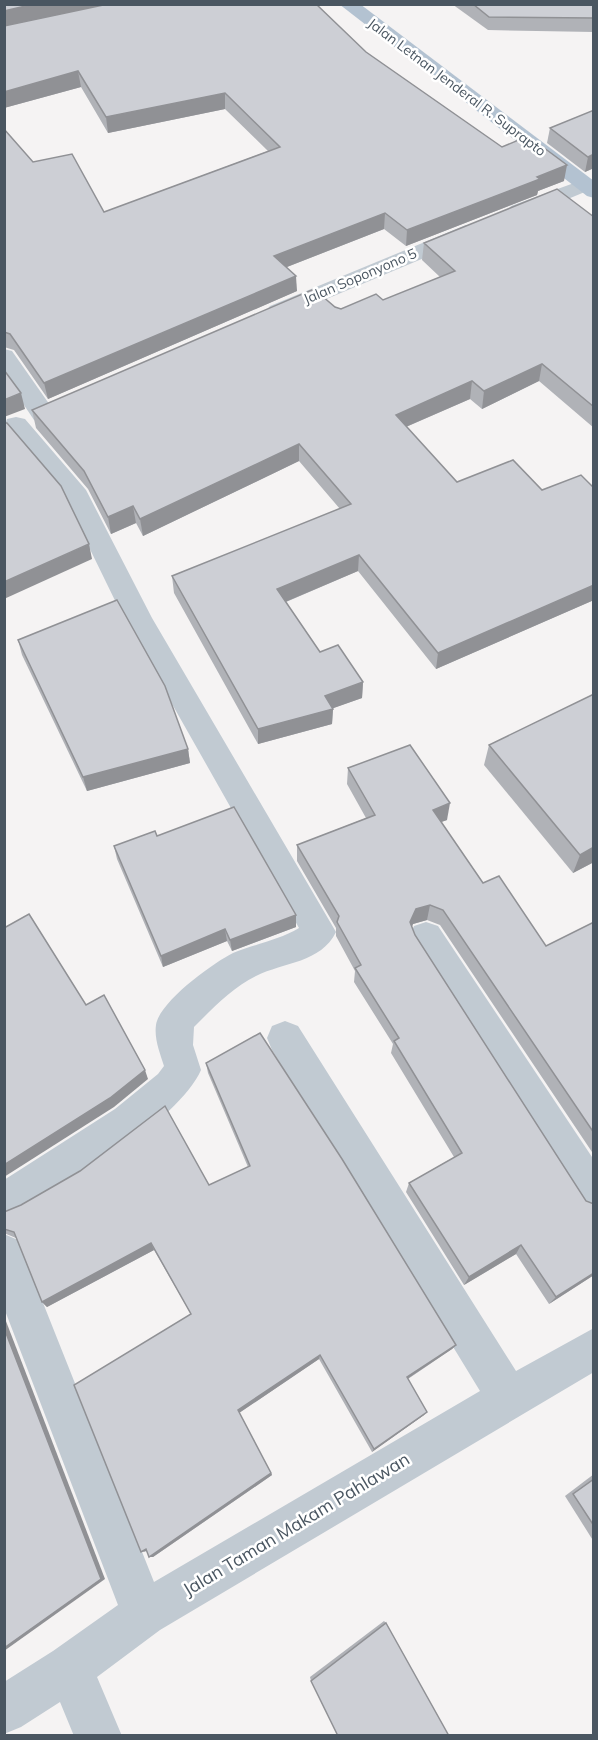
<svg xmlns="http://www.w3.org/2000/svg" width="598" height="1740" viewBox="0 0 598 1740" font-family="Mulish,sans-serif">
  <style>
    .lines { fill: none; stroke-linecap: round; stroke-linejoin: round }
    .street { fill: #c1cad2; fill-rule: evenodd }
    .primary { fill: #b3c2d1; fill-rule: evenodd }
    .wall { fill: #b0b2b7 }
    .shaded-wall { fill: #909195 }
    .building { fill: #cdcfd5; stroke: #909195; stroke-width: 1.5 }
    .labels { text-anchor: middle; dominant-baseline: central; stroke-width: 5; stroke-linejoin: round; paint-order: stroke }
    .far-street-label { font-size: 14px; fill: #4a5661; stroke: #fff }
    .near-street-label { font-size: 18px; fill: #4a5661; stroke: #fff }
  </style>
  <rect width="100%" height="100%" fill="#f5f3f3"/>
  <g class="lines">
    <g class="street">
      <path d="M 585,179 L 594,182 L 592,189 L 527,216 L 511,216 L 508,211 L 511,206 Z"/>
      <path d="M 466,225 L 474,227 L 477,232 L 474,237 L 286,316 L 270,316 L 266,311 L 270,306 Z"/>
      <path d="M 4,349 L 12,351 L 52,408 L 56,414 L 52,420 L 43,422 L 34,420 L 4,375 Z"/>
      <path d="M 16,417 L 25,419 L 86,490 L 152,618 L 336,932 C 321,963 284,962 256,976 C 232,988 213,1008 194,1027 L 193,1045 L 201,1070 C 180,1119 55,1200 4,1221 L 4,1180 L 115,1109 L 158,1074 L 164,1066 C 160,1053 154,1039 156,1025 C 159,1002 213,963 233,953 C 255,944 279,940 299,928 L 125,621 L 66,500 L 4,427 L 7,419 Z"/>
      <path d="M 426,922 L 438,926 L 594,1160 L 594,1214 L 580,1209 L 414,948 L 409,937 L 414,926 Z"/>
      <path d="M 285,1021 L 298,1026 L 516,1371 L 594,1328 L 594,1372 L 160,1630 L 97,1677 L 122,1736 L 74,1736 L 60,1702 L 21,1727 L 4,1734 L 4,1682 L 53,1651 L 118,1605 L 4,1308 L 4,1234 L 18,1240 L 154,1582 L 480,1391 L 272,1050 L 267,1038 L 272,1026 Z"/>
    </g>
    <path class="primary" d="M 339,4 L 360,4 L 594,181 L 594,198 L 587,196 Z"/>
  </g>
  <g class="wall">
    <path d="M 4,4 L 366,52 L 502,147 L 564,181 L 538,191 L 537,195 L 406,246 L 384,229 L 287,267 L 297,291 L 48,399 L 14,350 L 4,347 L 4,129 L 33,162 L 104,212 L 268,151 L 225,109 L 108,133 L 81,87 L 4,108 Z"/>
    <path d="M 452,4 L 594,4 L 594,32 L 488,30 Z"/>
    <path d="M 594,110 L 594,168 L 585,172 L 547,143 L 550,128 Z"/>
    <path d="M 594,217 L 594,428 L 539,381 L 482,409 L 470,399 L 406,427 L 457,482 L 542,490 L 594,488 L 594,600 L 436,669 L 358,571 L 286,602 L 320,652 L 363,682 L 362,698 L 333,708 L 332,724 L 258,744 L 174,593 L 172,576 L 340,509 L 299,461 L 143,536 L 136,523 L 111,534 L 88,489 L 36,428 L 32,410 L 335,307 L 341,309 L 383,300 L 440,277 L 422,260 L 424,243 Z"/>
    <path d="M 18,640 L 188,749 L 190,763 L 87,791 L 22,655 Z"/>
    <path d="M 594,694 L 594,862 L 573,873 L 484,765 L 489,745 Z"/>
    <path d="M 348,768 L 447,820 L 441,822 L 483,883 L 546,946 L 594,922 L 594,1155 L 440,925 L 427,920 L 413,924 L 412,927 L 415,935 L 586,1201 L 594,1204 L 594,1275 L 549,1304 L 516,1254 L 464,1285 L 406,1192 L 409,1183 L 454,1157 L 391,1053 L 393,1044 L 354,982 L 355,971 L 336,936 L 336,928 L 297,861 L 297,845 L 366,818 L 347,784 Z"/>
    <path d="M 157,836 L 296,927 L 232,951 L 227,941 L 163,967 L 117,859 L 114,846 Z"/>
    <path d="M 206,1063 L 456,1345 L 452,1349 L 408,1379 L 424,1415 L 372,1452 L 319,1359 L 239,1413 L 272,1475 L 153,1557 L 146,1551 L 145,1552 L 141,1552 L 191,1314 L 154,1250 L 47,1307 L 42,1302 L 16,1238 L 4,1233 L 4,1212 L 209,1185 L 248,1167 L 208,1073 Z"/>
    <path d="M 594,1474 L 594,1542 L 565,1496 Z"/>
    <path d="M 384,1621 L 386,1623 L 311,1681 L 310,1677 Z"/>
  </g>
  <g class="shaded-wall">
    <path d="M 34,4 L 109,4 L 4,27 L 4,11 Z"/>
    <path d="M 78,71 L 81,87 L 4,108 L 4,92 Z"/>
    <path d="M 225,93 L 225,109 L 108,133 L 106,117 Z"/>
    <path d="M 594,154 L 594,168 L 585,172 L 588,157 Z"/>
    <path d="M 567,165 L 564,181 L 538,191 L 537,195 L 406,246 L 407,230 Z"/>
    <path d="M 385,213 L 384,229 L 274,272 L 274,256 Z"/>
    <path d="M 296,276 L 297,291 L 48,399 L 44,383 Z"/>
    <path d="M 542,364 L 539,381 L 482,409 L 484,391 Z"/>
    <path d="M 472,381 L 470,399 L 394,432 L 396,415 Z"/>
    <path d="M 21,393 L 25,409 L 4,417 L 4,400 Z"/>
    <path d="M 299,444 L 299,461 L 143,536 L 140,519 Z"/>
    <path d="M 133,506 L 136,523 L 111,534 L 108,517 Z"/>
    <path d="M 89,544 L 92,559 L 4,599 L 4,582 Z"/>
    <path d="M 359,555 L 358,571 L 278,605 L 277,589 Z"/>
    <path d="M 594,585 L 594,600 L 436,669 L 438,653 Z"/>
    <path d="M 363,682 L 362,698 L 331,709 L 333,709 L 332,724 L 258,744 L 258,729 L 325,696 Z"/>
    <path d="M 188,749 L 190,763 L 87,791 L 83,777 Z"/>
    <path d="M 450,803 L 447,820 L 430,826 L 433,810 Z"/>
    <path d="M 594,847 L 594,862 L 573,873 L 580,855 Z"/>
    <path d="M 430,905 L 427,920 L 413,924 L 407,936 L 410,922 L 416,909 Z"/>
    <path d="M 296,915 L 296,927 L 232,951 L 230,940 Z"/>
    <path d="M 225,929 L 227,941 L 163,967 L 161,956 Z"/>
    <path d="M 145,1070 L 148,1079 L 114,1107 L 4,1177 L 4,1165 Z"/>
    <path d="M 151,1243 L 154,1250 L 47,1307 L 42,1302 Z"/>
    <path d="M 521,1245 L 516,1254 L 464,1285 L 469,1277 Z"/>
    <path d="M 594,1273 L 594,1275 L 549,1304 L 556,1297 Z"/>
    <path d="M 4,1316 L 105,1579 L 4,1651 Z"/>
    <path d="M 456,1345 L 452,1349 L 404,1381 L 407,1377 Z"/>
    <path d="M 320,1355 L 319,1359 L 239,1413 L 238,1410 Z"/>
    <path d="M 427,1412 L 424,1415 L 372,1452 L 374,1449 Z"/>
    <path d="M 271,1473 L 272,1475 L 153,1557 L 149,1557 Z"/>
  </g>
  <g class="building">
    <path d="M 4,4 L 34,4 L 4,11 Z"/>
    <path d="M 108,4 L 316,4 L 366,52 L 502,147 L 528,136 L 567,165 L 537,177 L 540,179 L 407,230 L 385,213 L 274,256 L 296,276 L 44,383 L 10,334 L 4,332 L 4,129 L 33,162 L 72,154 L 104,212 L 280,147 L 225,93 L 106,117 L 78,71 L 4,92 L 4,26 Z"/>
    <path d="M 473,4 L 594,4 L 594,18 L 489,17 Z"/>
    <path d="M 594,110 L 594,154 L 588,157 L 550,128 Z"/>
    <path d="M 557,189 L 594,217 L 594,407 L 542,364 L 484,391 L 472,381 L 396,415 L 457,482 L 513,460 L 542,490 L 581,475 L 594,488 L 594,585 L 438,653 L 359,555 L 277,589 L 320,652 L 338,645 L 363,682 L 325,696 L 333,709 L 258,729 L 172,576 L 351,504 L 299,444 L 140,519 L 133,506 L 108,517 L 84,471 L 32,410 L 314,289 L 335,307 L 341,309 L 376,294 L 383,300 L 455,271 L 424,243 Z"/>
    <path d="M 4,370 L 21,393 L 4,400 Z"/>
    <path d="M 4,423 L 7,423 L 61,486 L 89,544 L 4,582 Z"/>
    <path d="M 117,600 L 165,686 L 188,749 L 83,777 L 18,640 Z"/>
    <path d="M 594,694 L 594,847 L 580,855 L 489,745 Z"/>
    <path d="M 410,745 L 450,803 L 433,810 L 483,883 L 499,876 L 546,946 L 594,922 L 594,1133 L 443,910 L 430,905 L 416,909 L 410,922 L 415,935 L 586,1201 L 594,1204 L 594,1273 L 556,1297 L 521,1245 L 469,1277 L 409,1183 L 462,1153 L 394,1041 L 399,1038 L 355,968 L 361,965 L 337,922 L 339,916 L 297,845 L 375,815 L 348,768 Z"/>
    <path d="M 234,807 L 296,915 L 230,940 L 225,929 L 161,956 L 114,846 L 155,831 L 157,836 Z"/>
    <path d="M 29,914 L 86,1005 L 104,995 L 145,1070 L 110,1098 L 4,1165 L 4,928 Z"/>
    <path d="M 260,1033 L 342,1159 L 456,1345 L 407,1377 L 427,1412 L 374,1449 L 320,1355 L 238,1410 L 271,1473 L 149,1557 L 146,1549 L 141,1552 L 74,1385 L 191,1314 L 151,1243 L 42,1302 L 14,1232 L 4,1229 L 4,1212 L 21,1205 L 80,1171 L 165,1106 L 209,1185 L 250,1166 L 206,1063 Z"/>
    <path d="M 4,1328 L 101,1579 L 4,1648 Z"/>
    <path d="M 594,1479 L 594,1526 L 573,1494 Z"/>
    <path d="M 386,1623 L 449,1736 L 338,1736 L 311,1681 Z"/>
  </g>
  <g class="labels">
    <g class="far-street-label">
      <text transform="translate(457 87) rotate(37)">Jalan Letnan Jenderal R. Suprapto</text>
      <text transform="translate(360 276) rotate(-23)">Jalan Soponyono 5</text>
    </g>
    <g class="near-street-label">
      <text transform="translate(296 1524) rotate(-31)">Jalan Taman Makam Pahlawan</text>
    </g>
  </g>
  <rect width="598" height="1740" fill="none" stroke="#4a5661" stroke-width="12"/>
</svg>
